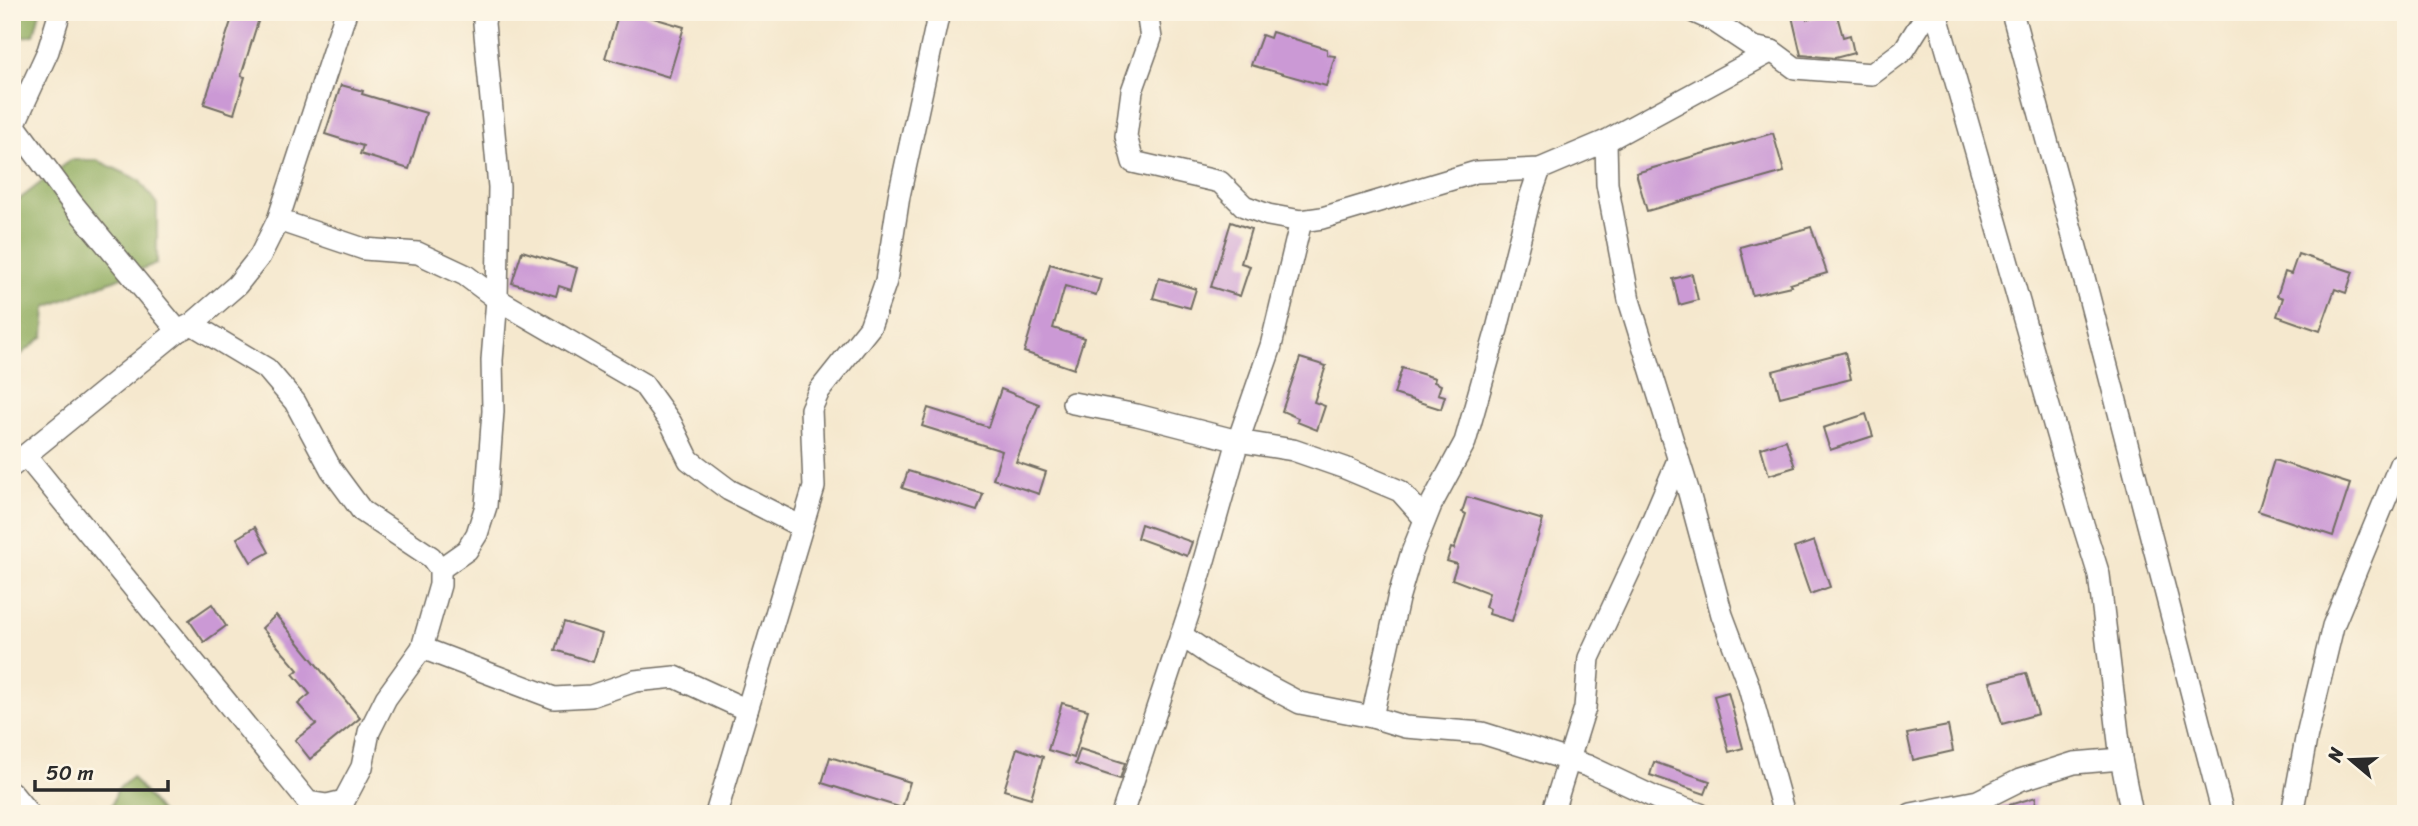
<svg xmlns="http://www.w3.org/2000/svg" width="2418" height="826" viewBox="0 0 2418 826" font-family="Sriracha,sans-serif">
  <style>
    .forest { fill: #8eab5d; stroke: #5c6b44; stroke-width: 2 }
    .building { fill: #cb99d5 }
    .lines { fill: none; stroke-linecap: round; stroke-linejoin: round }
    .minor-casing { stroke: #726d64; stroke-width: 24 }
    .minor { stroke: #fff; stroke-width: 21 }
  </style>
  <rect width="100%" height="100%" fill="#fcf5e5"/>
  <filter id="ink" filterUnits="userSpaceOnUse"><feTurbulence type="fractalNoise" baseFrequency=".0143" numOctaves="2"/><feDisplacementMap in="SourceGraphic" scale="14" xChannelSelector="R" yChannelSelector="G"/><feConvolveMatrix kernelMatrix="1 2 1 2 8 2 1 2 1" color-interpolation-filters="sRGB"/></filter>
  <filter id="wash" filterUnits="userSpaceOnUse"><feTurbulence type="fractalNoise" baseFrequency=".00686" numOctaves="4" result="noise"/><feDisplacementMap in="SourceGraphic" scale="28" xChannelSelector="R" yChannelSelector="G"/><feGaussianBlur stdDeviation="1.57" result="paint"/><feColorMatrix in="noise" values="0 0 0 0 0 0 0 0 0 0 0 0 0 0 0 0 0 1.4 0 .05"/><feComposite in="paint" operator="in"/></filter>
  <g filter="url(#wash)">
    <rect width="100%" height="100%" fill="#f5e8ce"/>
    <g class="forest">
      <path d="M 12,12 L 40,12 L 34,35 L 12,39 Z"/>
      <path d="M 70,160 L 97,160 L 139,180 L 157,204 L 157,263 L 46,307 L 44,336 L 12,362 L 12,205 Z"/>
      <path d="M 132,777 L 162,814 L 109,814 L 117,790 Z"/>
    </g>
    <g id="blocks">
      <g class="building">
        <path d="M 234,12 L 261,12 L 241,76 L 245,77 L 234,114 L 204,104 Z"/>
        <path d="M 619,12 L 633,12 L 684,27 L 669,77 L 605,58 Z"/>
        <path d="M 1791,12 L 1805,12 L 1807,19 L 1836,12 L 1843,37 L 1850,35 L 1854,53 L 1835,58 L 1801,55 Z"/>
        <path d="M 1272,32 L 1327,49 L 1327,55 L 1335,56 L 1326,86 L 1251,65 L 1262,35 L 1270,38 Z"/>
        <path d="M 341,85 L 363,91 L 362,94 L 426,113 L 409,169 L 360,154 L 363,146 L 325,134 Z"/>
        <path d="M 1773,133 L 1784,172 L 1647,211 L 1636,173 Z"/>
        <path d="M 1231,222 L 1251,229 L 1241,263 L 1250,266 L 1240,296 L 1211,287 Z"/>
        <path d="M 1811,227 L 1827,273 L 1790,284 L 1791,286 L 1752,295 L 1740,247 Z"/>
        <path d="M 522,251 L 577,268 L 571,290 L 559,286 L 556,296 L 512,283 Z"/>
        <path d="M 2298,254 L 2353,272 L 2346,293 L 2335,289 L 2320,331 L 2277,316 L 2283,298 L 2277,296 L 2285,272 L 2291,274 Z"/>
        <path d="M 1050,264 L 1101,279 L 1096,295 L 1065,286 L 1053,328 L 1084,338 L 1074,369 L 1024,352 Z"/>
        <path d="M 1692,274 L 1698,300 L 1679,305 L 1673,279 Z"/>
        <path d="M 1159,278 L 1196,289 L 1190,308 L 1153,298 Z"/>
        <path d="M 1845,352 L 1851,379 L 1780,397 L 1773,371 Z"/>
        <path d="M 1300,358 L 1326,366 L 1314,402 L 1325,406 L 1317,430 L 1297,422 L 1298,418 L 1282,411 Z"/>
        <path d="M 1402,368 L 1435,378 L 1434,382 L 1441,385 L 1438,394 L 1445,396 L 1441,409 L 1394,394 Z"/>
        <path d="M 1001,389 L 1039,404 L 1016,462 L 1046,472 L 1039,494 L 993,479 L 1002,451 L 922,426 L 928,408 L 988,427 Z"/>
        <path d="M 1866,414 L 1873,436 L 1830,450 L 1823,428 Z"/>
        <path d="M 1786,440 L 1795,467 L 1769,475 L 1761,448 Z"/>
        <path d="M 2274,460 L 2350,484 L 2333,536 L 2258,511 Z"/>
        <path d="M 908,471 L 983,494 L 977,511 L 902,488 Z"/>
        <path d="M 1467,497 L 1543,520 L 1512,621 L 1489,614 L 1490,609 L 1485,607 L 1489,593 L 1452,579 L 1457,564 L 1447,561 L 1451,548 L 1454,549 L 1466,514 L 1462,512 Z"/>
        <path d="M 1141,524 L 1192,542 L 1187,556 L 1137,538 Z"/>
        <path d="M 255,527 L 269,552 L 251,562 L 237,538 Z"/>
        <path d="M 1814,541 L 1830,587 L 1810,594 L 1794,548 Z"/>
        <path d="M 212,604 L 226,626 L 204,642 L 189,620 Z"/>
        <path d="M 276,615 L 360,718 L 310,759 L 295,740 L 316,724 L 298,704 L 310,694 L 293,674 L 298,670 L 262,628 Z"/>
        <path d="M 564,622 L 602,634 L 593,662 L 555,650 Z"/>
        <path d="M 2026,673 L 2038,714 L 2002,724 L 1990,682 Z"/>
        <path d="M 1728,692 L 1743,748 L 1729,752 L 1714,696 Z"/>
        <path d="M 1062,703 L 1088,710 L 1074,758 L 1048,750 Z"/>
        <path d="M 1948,726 L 1953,751 L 1913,760 L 1907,734 Z"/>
        <path d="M 1017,748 L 1043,757 L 1031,798 L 1004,790 Z"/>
        <path d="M 1080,749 L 1125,763 L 1120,779 L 1075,764 Z"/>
        <path d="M 830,757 L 910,782 L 902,808 L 822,783 Z"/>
        <path d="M 1654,762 L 1710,781 L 1705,794 L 1650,775 Z"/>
        <path d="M 2036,797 L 2035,814 L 1992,814 L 1992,810 Z"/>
      </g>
    </g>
  </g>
  <g filter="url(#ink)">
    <use href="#blocks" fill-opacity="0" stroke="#726d64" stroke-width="2"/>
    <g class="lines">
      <defs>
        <g id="minor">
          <path d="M 1147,12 L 1151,38 L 1132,91 L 1126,136 L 1133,162 L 1220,182 L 1244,206 L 1268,215 L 1301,221 L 1322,218 L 1476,172 L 1540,169 L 1606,141 L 1772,51"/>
          <path d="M 1694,12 L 1714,21 L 1753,47 L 1772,51 L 1795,68 L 1872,74 L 1904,50 L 1928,12"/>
          <path d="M 1936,12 L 2078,508 L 2099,575 L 2121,759 L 2132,814"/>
          <path d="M 2012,12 L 2081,266 L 2223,814"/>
          <path d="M 12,122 L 72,203 L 178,331"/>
          <path d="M 14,125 L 48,51 L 60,12"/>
          <path d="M 1606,141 L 1607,184 L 1629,300 L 1689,493 L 1722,615 L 1748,684 L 1784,814"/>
          <path d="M 278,220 L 364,249 L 418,253 L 465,275 L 497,299 L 643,384 L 671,423 L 689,460 L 729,490 L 802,527"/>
          <path d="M 1073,403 L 1137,415 L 1238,441 L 1293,450 L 1345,468 L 1400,491 L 1425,519"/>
          <path d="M 26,456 L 308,802 L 327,805 L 344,801 L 362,767 L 369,732 L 386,698 L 422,648 L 440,585 L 440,569 L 431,557 L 362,511 L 331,469 L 295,402 L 267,369 L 192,324"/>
          <path d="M 12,466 L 178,331 L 192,324 L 237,285 L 260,256 L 278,220 L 346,12"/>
          <path d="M 440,569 L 467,550 L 477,534 L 486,506 L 493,411 L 492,360 L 497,299 L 499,187 L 484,23 L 486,12"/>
          <path d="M 1181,635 L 1213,657 L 1300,703 L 1372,717 L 1405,727 L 1482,733 L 1588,766 L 1658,799 L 1700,814"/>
          <path d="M 422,648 L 554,698 L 591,696 L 635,681 L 675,677 L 747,710"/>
          <path d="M 1372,717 L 1398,599 L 1411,555 L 1431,505 L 1465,442 L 1497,329 L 1530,198 L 1540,169"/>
          <path d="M 12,793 L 29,814"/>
          <path d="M 716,814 L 814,487 L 811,409 L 819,391 L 870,327 L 886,281 L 899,196 L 939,12"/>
          <path d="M 1122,814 L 1191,606 L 1238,441 L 1271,346 L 1301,221"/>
          <path d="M 1552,814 L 1585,708 L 1589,658 L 1645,538 L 1678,460"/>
          <path d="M 1911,814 L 1978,801 L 2020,780 L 2074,763 L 2121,759"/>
          <path d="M 2292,814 L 2306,739 L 2333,626 L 2400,464"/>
        </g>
      </defs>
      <use href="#minor" class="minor-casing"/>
      <use href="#minor" class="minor"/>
    </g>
  </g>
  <rect width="2418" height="826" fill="none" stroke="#fcf5e5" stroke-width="42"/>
  <g transform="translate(2351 760) rotate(289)" stroke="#fcf5e5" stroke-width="5" paint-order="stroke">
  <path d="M0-5L12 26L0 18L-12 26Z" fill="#2b2b2b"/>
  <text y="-10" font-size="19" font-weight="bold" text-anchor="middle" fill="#2b2b2b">N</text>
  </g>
  <path d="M35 780v10h133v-10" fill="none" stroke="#2b2b2b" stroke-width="3.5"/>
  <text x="46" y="780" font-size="21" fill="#2b2b2b" stroke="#fcf5e5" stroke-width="5" paint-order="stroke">50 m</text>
</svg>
